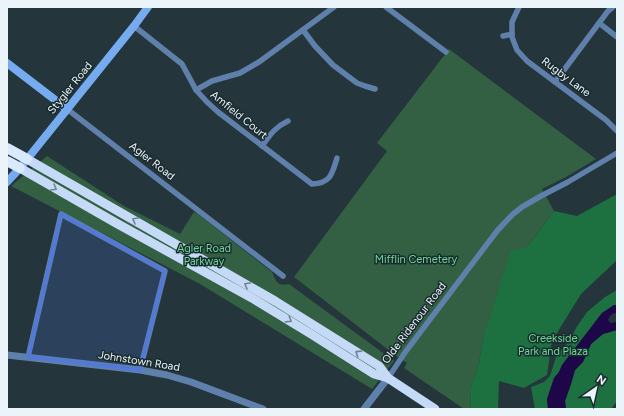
<svg xmlns="http://www.w3.org/2000/svg" width="624" height="416" viewBox="0 0 624 416" font-family="Figtree,sans-serif">
  <style>
    .green { fill: #335f42 }
    .forest { fill: #1d7141 }
    .water { fill: #1e0749 }
    .lines { fill: none; stroke-linecap: round; stroke-linejoin: round }
    .minor { stroke: #5f80ab; stroke-width: 5.5 }
    .tertiary { stroke: #5f80ab; stroke-width: 7 }
    .secondary { stroke: #76abf0; stroke-width: 8 }
    .trunk { stroke: #c5daf6; stroke-width: 9 }
    .motorway { stroke: #d9e9fe; stroke-width: 10 }
    .oneway { stroke: #708293 }
    .marked { fill: #5078e0; fill-opacity: 0.2; stroke: #5078e0; stroke-width: 3; stroke-linejoin: round }
    .labels { text-anchor: middle; dominant-baseline: central; stroke-width: 3; stroke-linejoin: round; paint-order: stroke }
    .street-label { font-size: 11px; fill: #ebf5f9; stroke: #1a2b30 }
    .park-label { font-size: 11px; fill: #6ed894; stroke: #1a2b30 }
  </style>
  <rect width="100%" height="100%" fill="#24353b"/>
  <g class="green">
    <path d="M 449,49 L 596,159 L 566,177 L 542,189 L 554,211 L 527,247 L 483,338 L 479,364 L 470,389 L 471,409 L 464,409 L 404,368 L 407,363 L 395,355 L 294,277 L 387,151 L 377,143 Z"/>
    <path d="M 47,156 L 124,206 L 180,234 L 194,212 L 198,214 L 272,272 C 276,281 277,287 289,284 L 394,361 L 372,389 L 200,284 L 11,186 Z"/>
  </g>
  <g class="forest">
    <path d="M 617,194 L 617,260 L 581,294 L 552,341 L 547,375 L 524,388 L 499,381 L 498,409 L 471,409 L 470,389 L 479,364 L 483,338 L 511,251 L 527,247 L 554,211 L 577,216 Z"/>
    <path d="M 617,290 L 617,305 L 614,305 L 602,313 L 562,365 L 559,372 L 554,378 L 547,399 L 548,409 L 535,409 L 531,387 L 544,382 L 550,376 L 557,354 L 569,342 L 576,328 L 587,312 L 605,297 Z"/>
    <path d="M 617,330 L 617,401 L 611,409 L 566,409 L 565,401 L 571,384 L 575,370 L 583,362 L 591,344 L 603,334 Z"/>
  </g>
  <path class="water" d="M 614,305 L 617,305 L 617,313 C 612,313 610,315 608,320 L 611,323 L 617,322 L 617,330 L 603,334 L 591,344 L 583,362 L 575,370 L 571,384 L 565,401 L 566,409 L 548,409 L 547,399 L 554,378 L 559,372 L 562,365 L 602,313 Z"/>
  <g class="lines">
    <g class="minor">
      <path d="M 386,7 L 446,52"/>
      <path d="M 519,7 L 512,22 L 512,37 L 517,50 L 527,61 L 606,120 L 617,131"/>
      <path d="M 599,23 L 617,37"/>
      <path d="M 134,26 L 182,64 L 196,90 L 207,102 L 218,112 L 312,184 C 331,183 332,174 337,158"/>
      <path d="M 303,30 L 315,46 L 333,65 L 357,83 L 365,86 L 375,89"/>
      <path d="M 503,36 L 512,34"/>
      <path d="M 555,82 L 608,11 L 613,7"/>
      <path d="M 196,90 L 212,81 L 240,73 L 259,62 L 334,7"/>
      <path d="M 67,109 L 283,276"/>
      <path d="M 262,146 C 270,135 275,127 288,121"/>
      <path d="M 28,357 L 61,214 L 165,271 L 140,370"/>
      <path d="M 388,378 L 406,351 L 497,231 L 512,215 L 522,207 L 541,196 L 568,182 L 617,153"/>
    </g>
    <g class="tertiary">
      <path d="M 7,355 L 140,370 L 167,375 L 191,382 L 263,409"/>
      <path d="M 364,409 L 388,378"/>
    </g>
    <g class="secondary">
      <path d="M 7,63 L 67,109"/>
      <path d="M 7,182 L 20,168 L 134,26 L 148,7"/>
    </g>
    <g class="trunk">
      <path d="M 27,159 L 275,301 L 379,366 L 388,378 L 435,409"/>
      <path d="M 20,168 L 116,223 L 252,298 L 311,334 L 374,374 L 388,378"/>
    </g>
    <g class="motorway">
      <path d="M 7,148 L 27,159"/>
      <path d="M 7,161 L 20,168"/>
    </g>
  </g>
  <defs><path id="oneway-chevron" d="M-2-3.5L2.5 0L-2 3.5" fill="none" stroke-width="1.6" stroke-linecap="round" stroke-linejoin="round"/></defs>
  <g class="oneway">
    <use href="#oneway-chevron" transform="translate(54 188) rotate(30)"/>
    <use href="#oneway-chevron" transform="translate(135 220) rotate(-150)"/>
    <use href="#oneway-chevron" transform="translate(247 285) rotate(-150)"/>
    <use href="#oneway-chevron" transform="translate(289 320) rotate(32)"/>
    <use href="#oneway-chevron" transform="translate(358 353) rotate(-147)"/>
  </g>
  <path class="marked" d="M 61,214 L 165,271 L 140,370 L 28,357 Z"/>
  <g class="labels">
    <g class="street-label">
      <text transform="translate(566 77) rotate(37)">Rugby Lane</text>
      <text transform="translate(70 88) rotate(-51)">Stygler Road</text>
      <text transform="translate(239 115) rotate(39)">Amfield Court</text>
      <text transform="translate(152 161) rotate(38)">Agler Road</text>
      <text transform="translate(414 323) rotate(-53)">Olde Ridenour Road</text>
      <text transform="translate(139 361) rotate(9)">Johnstown Road</text>
    </g>
    <g class="park-label">
      <text x="204" y="248">Agler Road<tspan x="204" dy="13">Parkway</tspan></text>
      <text x="416" y="259">Mifflin Cemetery</text>
      <text x="553" y="338">Creekside<tspan x="553" dy="13">Park and Plaza</tspan></text>
    </g>
  </g>
  <rect width="624" height="416" fill="none" stroke="#ebf5f9" stroke-width="16"/>
  <g transform="translate(596 388) rotate(34)" stroke="#1a2b30" stroke-width="3" paint-order="stroke">
  <path d="M0-3L7 15L0 10L-7 15Z" fill="#ebf5f9"/>
  <text y="-6" font-size="11" font-weight="bold" text-anchor="middle" fill="#ebf5f9">N</text>
  </g>
</svg>
